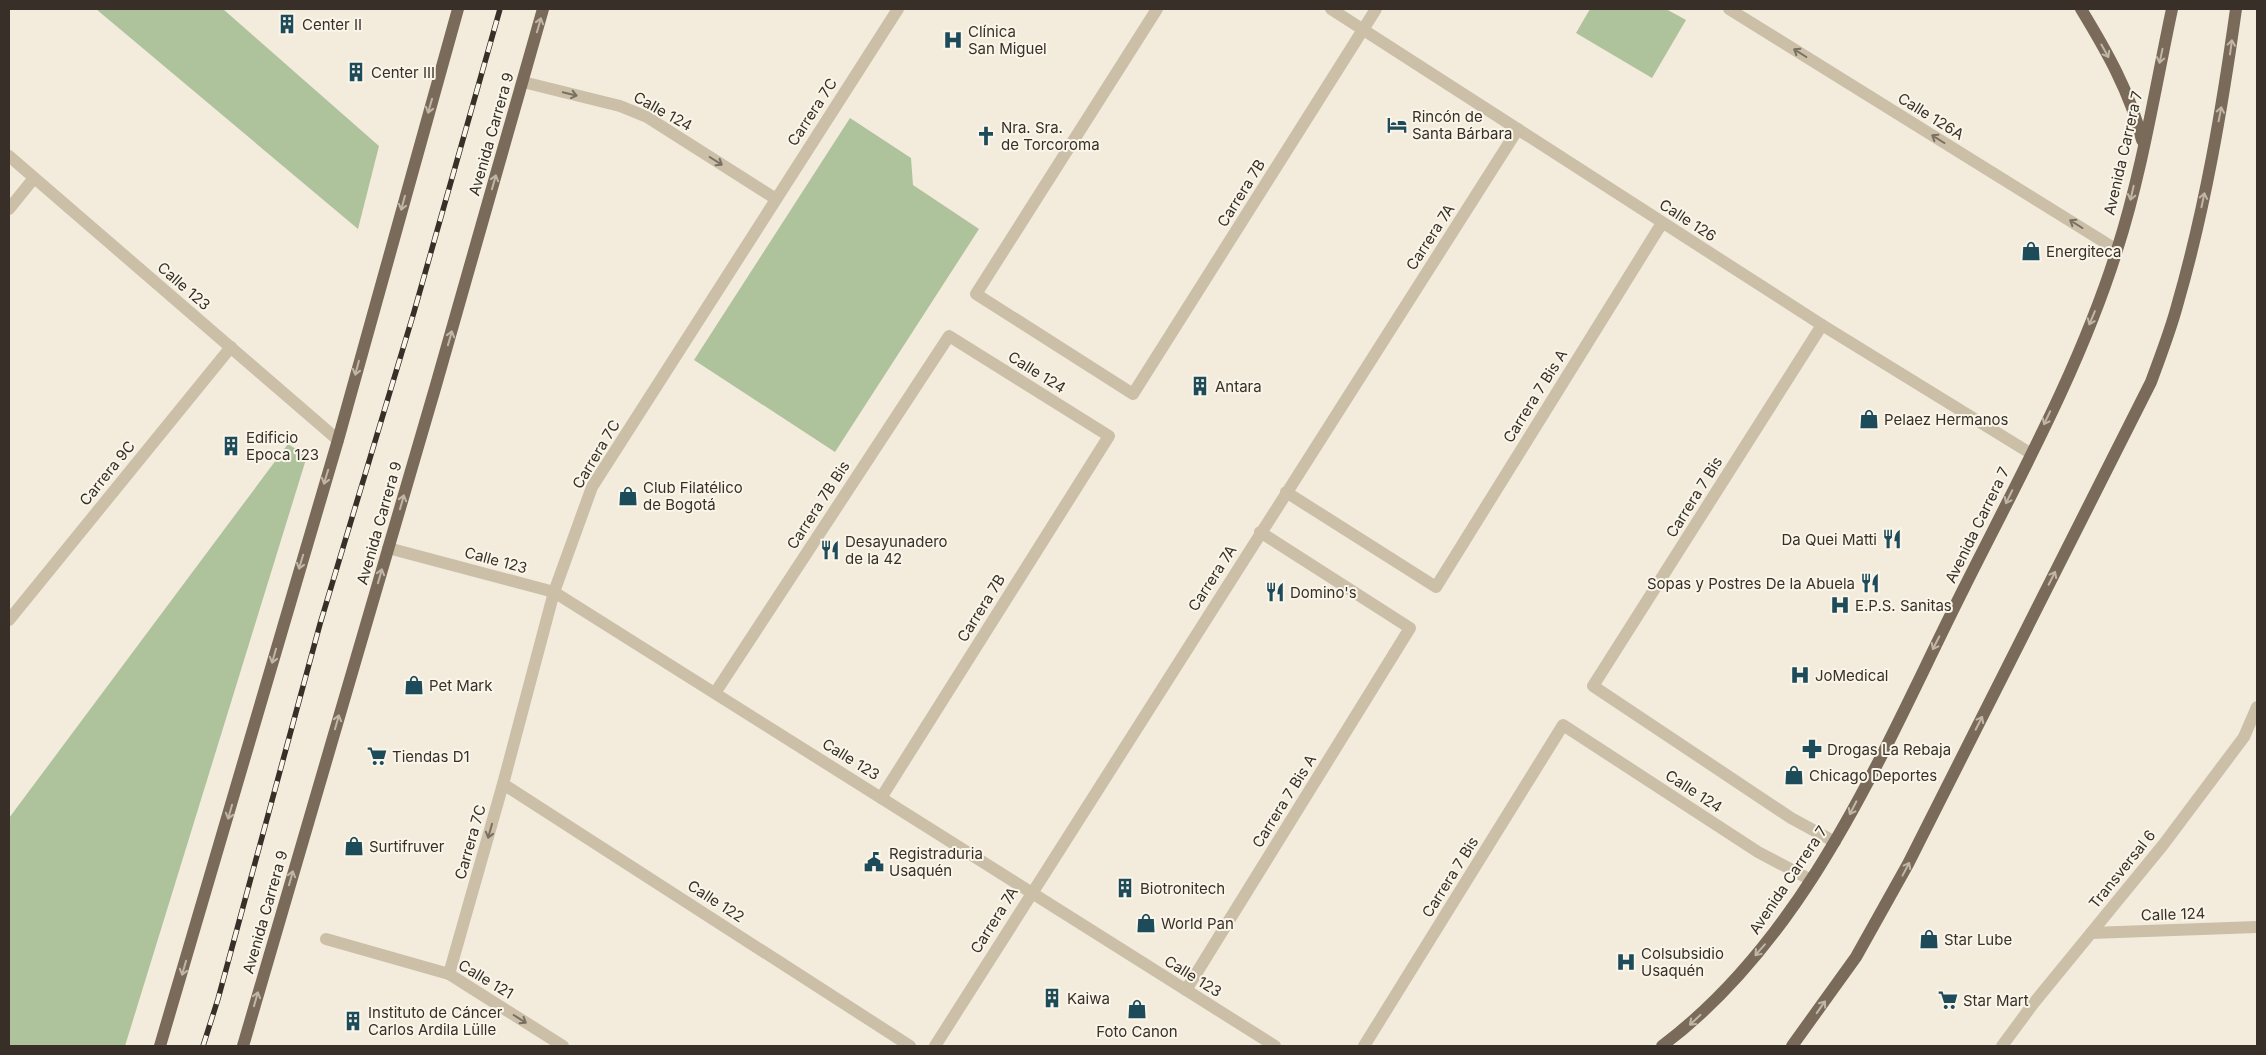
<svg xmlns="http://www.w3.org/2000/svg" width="2266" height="1055" viewBox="0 0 2266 1055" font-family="Inter,sans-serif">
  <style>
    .green { fill: #aec29c }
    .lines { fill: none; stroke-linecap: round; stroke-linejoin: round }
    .minor { stroke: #cbbfa8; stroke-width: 12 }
    .major { stroke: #7a6a59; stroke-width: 12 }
    .rail-casing { stroke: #383028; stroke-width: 5.5 }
    .rail { stroke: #faf5e9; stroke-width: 4; stroke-dasharray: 11; stroke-linecap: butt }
    .oneway { stroke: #c0b6a8 }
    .oneway2 { stroke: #7a7062 }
    .labels { text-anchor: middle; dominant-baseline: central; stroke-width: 4; stroke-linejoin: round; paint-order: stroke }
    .poi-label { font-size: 15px; fill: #383028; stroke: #faf5e9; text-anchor: start }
    .street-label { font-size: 15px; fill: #383028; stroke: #faf5e9 }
  </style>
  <rect width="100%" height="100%" fill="#f3ecdd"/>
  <g class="green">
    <path d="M 96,9 L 223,9 L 379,146 L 358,229 Z"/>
    <path d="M 1590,9 L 1666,9 L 1686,20 L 1652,78 L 1576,33 Z"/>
    <path d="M 850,118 L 911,158 L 913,185 L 979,229 L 835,452 L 694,360 Z"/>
    <path d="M 288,444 L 307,456 L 125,1046 L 9,1046 L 9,818 Z"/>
  </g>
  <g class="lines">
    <g class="minor">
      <path d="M 1157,9 L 976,294 L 1133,394 L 1376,9"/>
      <path d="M 1331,9 L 1822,325 L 2030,453"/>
      <path d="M 1729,9 L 2117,250"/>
      <path d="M 523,82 L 620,106 L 647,117 L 776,199"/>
      <path d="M 9,156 L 338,440"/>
      <path d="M 9,209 L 34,178"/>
      <path d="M 1822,325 L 1593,686 L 1791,818 L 1835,842"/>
      <path d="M 1286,492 L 1436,587 L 1662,223"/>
      <path d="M 388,548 L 554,592 L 1275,1046"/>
      <path d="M 9,620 L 231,347"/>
      <path d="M 715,693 L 949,336 L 1109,436 L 881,798"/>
      <path d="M 503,784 L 910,1046"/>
      <path d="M 2091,933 L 2257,927"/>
      <path d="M 326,939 L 449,974 L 563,1046"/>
      <path d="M 449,974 L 503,784 L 554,592 L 592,487 L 898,9"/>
      <path d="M 1186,990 L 1410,628 L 1260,532"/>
      <path d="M 935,1046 L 1518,129"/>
      <path d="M 1364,1046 L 1563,725 L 1758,852 L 1811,880"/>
      <path d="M 2002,1046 L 2033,1004 L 2163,845 L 2244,737 L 2257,707"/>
    </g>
    <g class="major">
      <path d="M 2081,9 C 2106,50 2130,92 2142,140"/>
      <path d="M 160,1046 L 338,440 L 458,9"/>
      <path d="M 243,1046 L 436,385 L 543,9"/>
      <path d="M 1662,1046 C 1810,935 1883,749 1964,588 C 2019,478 2080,368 2117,250 C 2142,172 2155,89 2172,9"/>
      <path d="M 1792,1046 L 1856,957 L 1908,864 L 2151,382 C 2160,357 2170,332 2177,306 C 2205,209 2222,109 2236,9"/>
    </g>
    <defs>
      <path id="rail" d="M 203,1046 L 218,999 L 320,624 L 414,312 L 500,9"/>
    </defs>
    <use href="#rail" class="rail-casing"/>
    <use href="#rail" class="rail"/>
  </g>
  <defs><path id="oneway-shaft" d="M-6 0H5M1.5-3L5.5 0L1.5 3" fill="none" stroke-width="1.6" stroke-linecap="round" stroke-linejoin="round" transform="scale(1.25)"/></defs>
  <g class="oneway">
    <use href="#oneway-shaft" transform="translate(539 25) rotate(-74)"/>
    <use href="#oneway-shaft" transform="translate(2231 47) rotate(-82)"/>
    <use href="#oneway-shaft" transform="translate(2105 51) rotate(61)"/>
    <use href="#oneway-shaft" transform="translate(2161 56) rotate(102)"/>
    <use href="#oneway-shaft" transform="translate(430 106) rotate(106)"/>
    <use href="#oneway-shaft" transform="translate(2220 114) rotate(-79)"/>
    <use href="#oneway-shaft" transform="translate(494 182) rotate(-74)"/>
    <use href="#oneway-shaft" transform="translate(2132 193) rotate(103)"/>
    <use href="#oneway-shaft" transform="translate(2203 200) rotate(-78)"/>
    <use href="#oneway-shaft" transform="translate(403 203) rotate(105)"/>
    <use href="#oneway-shaft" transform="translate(2092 318) rotate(113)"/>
    <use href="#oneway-shaft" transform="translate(450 338) rotate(-74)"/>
    <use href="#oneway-shaft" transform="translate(357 368) rotate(105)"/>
    <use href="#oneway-shaft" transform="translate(2047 418) rotate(115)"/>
    <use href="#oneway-shaft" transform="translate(326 477) rotate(107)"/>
    <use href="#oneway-shaft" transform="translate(2009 497) rotate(116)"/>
    <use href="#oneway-shaft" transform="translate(402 502) rotate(-74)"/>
    <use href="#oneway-shaft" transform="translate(301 562) rotate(107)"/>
    <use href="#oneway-shaft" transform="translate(380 576) rotate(-74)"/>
    <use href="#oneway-shaft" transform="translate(2052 578) rotate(-63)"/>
    <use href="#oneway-shaft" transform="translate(1936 643) rotate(117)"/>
    <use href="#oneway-shaft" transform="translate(274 656) rotate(106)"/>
    <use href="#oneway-shaft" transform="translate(337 722) rotate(-74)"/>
    <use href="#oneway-shaft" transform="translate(1979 723) rotate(-63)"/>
    <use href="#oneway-shaft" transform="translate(1853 808) rotate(117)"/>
    <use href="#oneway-shaft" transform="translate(230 812) rotate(106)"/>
    <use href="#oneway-shaft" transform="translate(1906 869) rotate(-62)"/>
    <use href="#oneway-shaft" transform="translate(291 878) rotate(-74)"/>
    <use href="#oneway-shaft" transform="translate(1760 950) rotate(131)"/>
    <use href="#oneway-shaft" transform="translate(184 968) rotate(106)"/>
    <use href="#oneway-shaft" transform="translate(256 999) rotate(-74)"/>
    <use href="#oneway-shaft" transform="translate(1821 1007) rotate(-55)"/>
    <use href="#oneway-shaft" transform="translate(1695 1020) rotate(137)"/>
  </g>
  <g class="oneway2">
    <use href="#oneway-shaft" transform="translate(1800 53) rotate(-148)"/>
    <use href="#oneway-shaft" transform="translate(570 94) rotate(13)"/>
    <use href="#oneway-shaft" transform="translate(1938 139) rotate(-148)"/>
    <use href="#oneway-shaft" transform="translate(716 161) rotate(32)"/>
    <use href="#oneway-shaft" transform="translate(2076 224) rotate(-148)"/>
    <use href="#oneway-shaft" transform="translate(490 831) rotate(106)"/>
    <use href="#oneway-shaft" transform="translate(520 1019) rotate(32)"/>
  </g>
  <defs>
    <symbol id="building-bare" viewBox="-9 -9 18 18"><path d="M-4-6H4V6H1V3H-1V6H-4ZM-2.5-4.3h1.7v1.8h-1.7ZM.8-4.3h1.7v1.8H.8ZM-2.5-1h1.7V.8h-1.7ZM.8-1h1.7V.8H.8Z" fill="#1d4b5a" stroke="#faf5e9" stroke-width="2.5" paint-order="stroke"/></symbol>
    <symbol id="hospital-bare" viewBox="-9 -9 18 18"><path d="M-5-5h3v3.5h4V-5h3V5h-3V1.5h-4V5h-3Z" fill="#1d4b5a" stroke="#faf5e9" stroke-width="2.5" paint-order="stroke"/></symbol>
    <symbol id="hotel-bare" viewBox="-9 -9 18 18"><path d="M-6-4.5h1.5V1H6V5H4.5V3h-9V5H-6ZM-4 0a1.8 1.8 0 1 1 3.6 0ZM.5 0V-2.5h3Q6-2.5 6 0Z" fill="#1d4b5a" stroke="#faf5e9" stroke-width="2.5" paint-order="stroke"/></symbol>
    <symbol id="church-bare" viewBox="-9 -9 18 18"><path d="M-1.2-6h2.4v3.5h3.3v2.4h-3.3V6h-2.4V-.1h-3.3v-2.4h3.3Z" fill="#1d4b5a" stroke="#faf5e9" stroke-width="2.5" paint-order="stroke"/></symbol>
    <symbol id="shop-bare" viewBox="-9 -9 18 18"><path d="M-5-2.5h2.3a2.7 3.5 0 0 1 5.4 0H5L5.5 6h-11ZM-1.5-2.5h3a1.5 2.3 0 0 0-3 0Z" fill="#1d4b5a" stroke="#faf5e9" stroke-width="2.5" paint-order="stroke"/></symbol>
    <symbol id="restaurant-bare" viewBox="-9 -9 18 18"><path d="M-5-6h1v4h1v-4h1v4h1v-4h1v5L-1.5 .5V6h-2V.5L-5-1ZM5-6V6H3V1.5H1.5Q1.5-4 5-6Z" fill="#1d4b5a" stroke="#faf5e9" stroke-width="2.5" paint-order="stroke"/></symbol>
    <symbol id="pharmacy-bare" viewBox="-9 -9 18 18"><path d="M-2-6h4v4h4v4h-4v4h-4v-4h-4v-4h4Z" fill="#1d4b5a" stroke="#faf5e9" stroke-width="2.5" paint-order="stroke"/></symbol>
    <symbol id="supermarket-bare" viewBox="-9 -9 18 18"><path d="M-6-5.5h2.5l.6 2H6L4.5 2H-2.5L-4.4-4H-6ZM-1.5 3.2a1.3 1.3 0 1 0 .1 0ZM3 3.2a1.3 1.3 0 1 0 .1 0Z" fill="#1d4b5a" stroke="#faf5e9" stroke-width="2.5" paint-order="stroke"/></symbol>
    <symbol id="civic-bare" viewBox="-9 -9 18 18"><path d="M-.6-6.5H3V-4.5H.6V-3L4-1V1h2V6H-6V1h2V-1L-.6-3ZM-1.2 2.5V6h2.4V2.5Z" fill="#1d4b5a" stroke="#faf5e9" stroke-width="2.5" paint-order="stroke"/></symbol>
  </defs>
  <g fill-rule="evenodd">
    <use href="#building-bare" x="273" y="10" width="28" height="28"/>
    <use href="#hospital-bare" x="939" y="26" width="28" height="28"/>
    <use href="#building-bare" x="342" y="58" width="28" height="28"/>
    <use href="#hotel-bare" x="1383" y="111" width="28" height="28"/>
    <use href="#church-bare" x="972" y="122" width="28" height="28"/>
    <use href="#shop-bare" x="2017" y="237" width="28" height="28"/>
    <use href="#building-bare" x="1186" y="372" width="28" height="28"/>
    <use href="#shop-bare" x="1855" y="405" width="28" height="28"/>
    <use href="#building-bare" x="217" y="432" width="28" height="28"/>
    <use href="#shop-bare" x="614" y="482" width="28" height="28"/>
    <use href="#restaurant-bare" x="1878" y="525" width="28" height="28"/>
    <use href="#restaurant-bare" x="816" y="536" width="28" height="28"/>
    <use href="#restaurant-bare" x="1856" y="569" width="28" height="28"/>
    <use href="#restaurant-bare" x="1261" y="578" width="28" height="28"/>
    <use href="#hospital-bare" x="1826" y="591" width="28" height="28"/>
    <use href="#hospital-bare" x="1786" y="661" width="28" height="28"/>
    <use href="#shop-bare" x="400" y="671" width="28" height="28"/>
    <use href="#pharmacy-bare" x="1798" y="735" width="28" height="28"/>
    <use href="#supermarket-bare" x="363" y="742" width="28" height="28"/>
    <use href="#shop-bare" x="1780" y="761" width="28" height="28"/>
    <use href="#shop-bare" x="340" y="832" width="28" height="28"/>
    <use href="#civic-bare" x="860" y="848" width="28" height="28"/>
    <use href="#building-bare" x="1111" y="874" width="28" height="28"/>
    <use href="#shop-bare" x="1132" y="909" width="28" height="28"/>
    <use href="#shop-bare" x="1915" y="925" width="28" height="28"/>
    <use href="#hospital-bare" x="1612" y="948" width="28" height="28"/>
    <use href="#building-bare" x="1038" y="984" width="28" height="28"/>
    <use href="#supermarket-bare" x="1934" y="986" width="28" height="28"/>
    <use href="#shop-bare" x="1123" y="995" width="28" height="28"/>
    <use href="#building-bare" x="339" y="1007" width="28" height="28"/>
  </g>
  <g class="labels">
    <g class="poi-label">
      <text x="302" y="24">Center II</text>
      <text x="968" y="31">Clínica<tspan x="968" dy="17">San Miguel</tspan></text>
      <text x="371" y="72">Center III</text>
      <text x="1412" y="116">Rincón de<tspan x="1412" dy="17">Santa Bárbara</tspan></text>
      <text x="1001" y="127">Nra. Sra.<tspan x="1001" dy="17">de Torcoroma</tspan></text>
      <text x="2046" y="251">Energiteca</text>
      <text x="1215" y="386">Antara</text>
      <text x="1884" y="419">Pelaez Hermanos</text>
      <text x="246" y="437">Edificio<tspan x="246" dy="17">Epoca 123</tspan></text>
      <text x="643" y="487">Club Filatélico<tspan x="643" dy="17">de Bogotá</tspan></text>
      <text x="1877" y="539" text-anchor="end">Da Quei Matti</text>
      <text x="845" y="541">Desayunadero<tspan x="845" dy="17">de la 42</tspan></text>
      <text x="1855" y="583" text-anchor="end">Sopas y Postres De la Abuela</text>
      <text x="1290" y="592">Domino's</text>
      <text x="1855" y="605">E.P.S. Sanitas</text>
      <text x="1815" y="675">JoMedical</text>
      <text x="429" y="685">Pet Mark</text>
      <text x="1827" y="749">Drogas La Rebaja</text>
      <text x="392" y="756">Tiendas D1</text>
      <text x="1809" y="775">Chicago Deportes</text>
      <text x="369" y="846">Surtifruver</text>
      <text x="889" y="853">Registraduria<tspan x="889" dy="17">Usaquén</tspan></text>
      <text x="1140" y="888">Biotronitech</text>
      <text x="1161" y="923">World Pan</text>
      <text x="1944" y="939">Star Lube</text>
      <text x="1641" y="953">Colsubsidio<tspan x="1641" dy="17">Usaquén</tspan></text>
      <text x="1067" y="998">Kaiwa</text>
      <text x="1963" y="1000">Star Mart</text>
      <text x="368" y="1012">Instituto de Cáncer<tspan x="368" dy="17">Carlos Ardila Lülle</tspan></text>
      <text x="1137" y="1031" text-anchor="middle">Foto Canon</text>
    </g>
    <g class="street-label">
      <text transform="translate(663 111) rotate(29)">Calle 124</text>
      <text transform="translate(812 112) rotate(-57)">Carrera 7C</text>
      <text transform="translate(1931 116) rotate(32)">Calle 126A</text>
      <text transform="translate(491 134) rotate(-74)">Avenida Carrera 9</text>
      <text transform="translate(2123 153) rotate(-77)">Avenida Carrera 7</text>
      <text transform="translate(1241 193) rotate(-58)">Carrera 7B</text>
      <text transform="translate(1688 220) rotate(33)">Calle 126</text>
      <text transform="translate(1430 237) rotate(-57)">Carrera 7A</text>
      <text transform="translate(184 286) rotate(41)">Calle 123</text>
      <text transform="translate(1037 372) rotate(32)">Calle 124</text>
      <text transform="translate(1535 396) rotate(-58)">Carrera 7 Bis A</text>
      <text transform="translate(596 454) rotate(-59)">Carrera 7C</text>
      <text transform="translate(107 473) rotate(-51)">Carrera 9C</text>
      <text transform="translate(1694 497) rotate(-58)">Carrera 7 Bis</text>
      <text transform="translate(818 505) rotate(-57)">Carrera 7B Bis</text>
      <text transform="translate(379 523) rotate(-74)">Avenida Carrera 9</text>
      <text transform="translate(1977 525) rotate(-64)">Avenida Carrera 7</text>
      <text transform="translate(496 560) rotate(15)">Calle 123</text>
      <text transform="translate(1212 578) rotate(-57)">Carrera 7A</text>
      <text transform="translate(981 608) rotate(-58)">Carrera 7B</text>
      <text transform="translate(851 759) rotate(32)">Calle 123</text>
      <text transform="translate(1694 791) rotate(33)">Calle 124</text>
      <text transform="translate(1284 801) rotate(-58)">Carrera 7 Bis A</text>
      <text transform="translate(470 842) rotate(-74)">Carrera 7C</text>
      <text transform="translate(2122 869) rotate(-51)">Transversal 6</text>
      <text transform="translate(1450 877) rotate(-58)">Carrera 7 Bis</text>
      <text transform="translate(1788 880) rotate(-56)">Avenida Carrera 7</text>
      <text transform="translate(716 901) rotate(33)">Calle 122</text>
      <text transform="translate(265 912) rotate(-74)">Avenida Carrera 9</text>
      <text transform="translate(2173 914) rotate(-2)">Calle 124</text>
      <text transform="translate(994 920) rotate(-58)">Carrera 7A</text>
      <text transform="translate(1193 976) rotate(32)">Calle 123</text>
      <text transform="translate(486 979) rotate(31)">Calle 121</text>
    </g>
  </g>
  <rect width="2266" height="1055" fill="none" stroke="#383028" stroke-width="20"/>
</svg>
